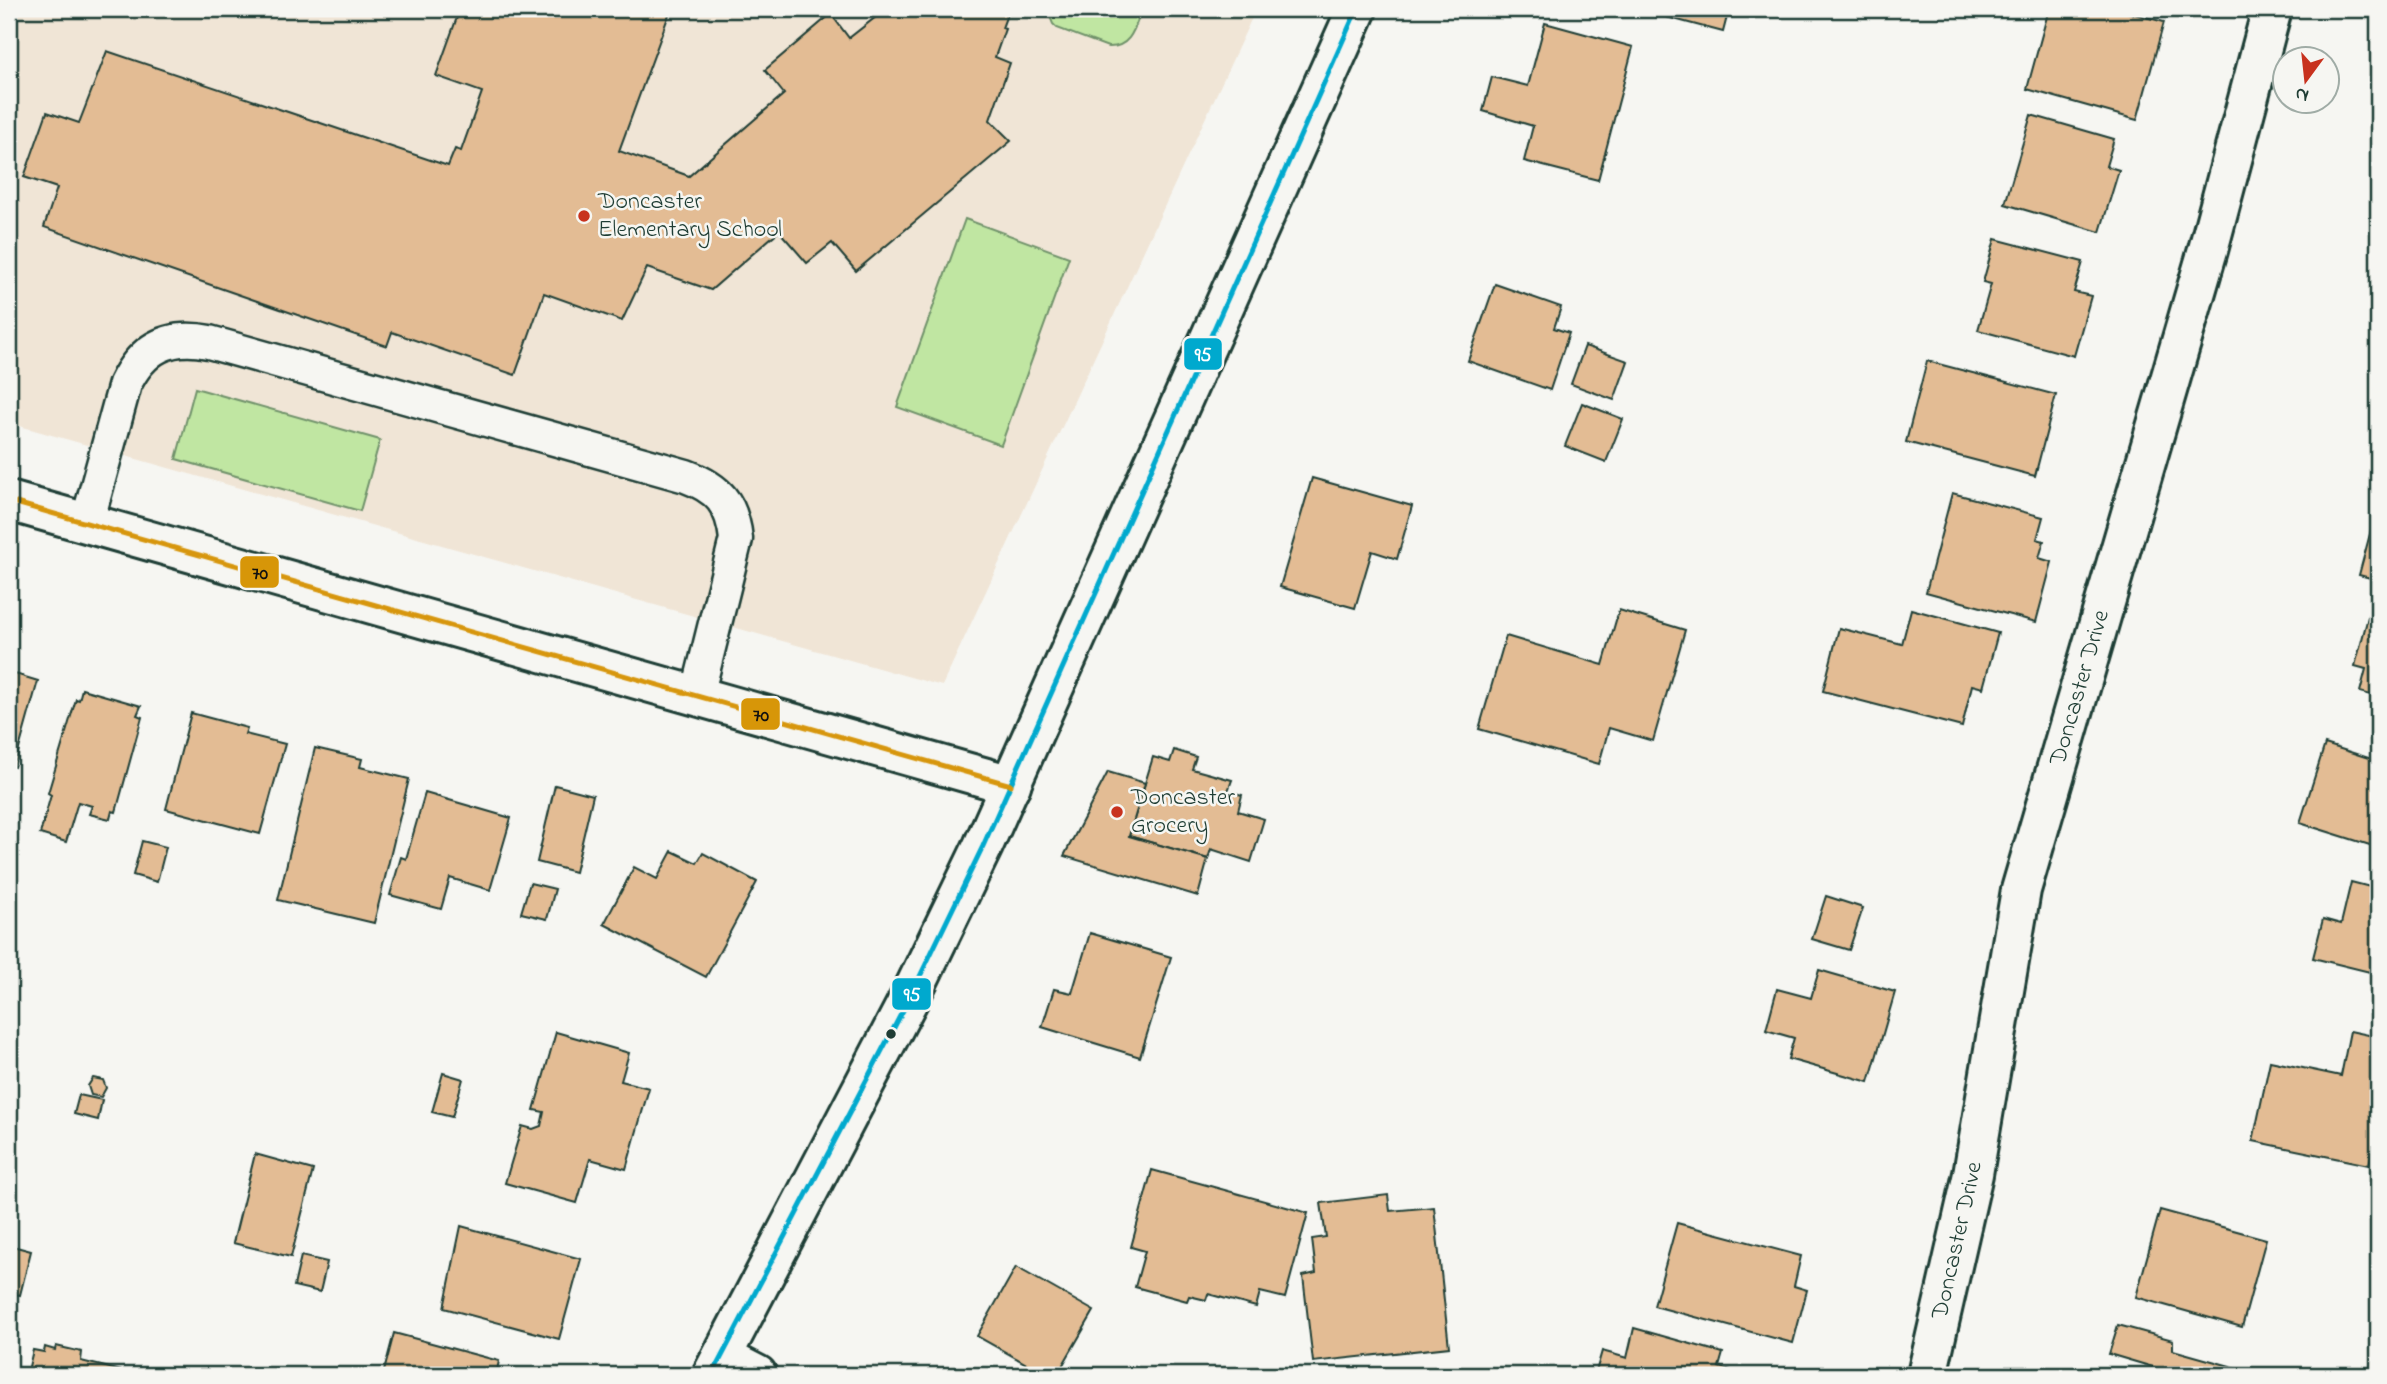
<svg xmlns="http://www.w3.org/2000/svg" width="2387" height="1384" viewBox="0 0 2387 1384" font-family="'Indie Flower',sans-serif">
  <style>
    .built { fill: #f0e5d6 }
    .green { fill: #c0e6a2; stroke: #70926b; stroke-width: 2 }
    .building { fill: #e3bc94; stroke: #1f3d34; stroke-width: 2 }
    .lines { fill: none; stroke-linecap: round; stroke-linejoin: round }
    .service-casing { stroke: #1f3d34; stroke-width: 37 }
    .minor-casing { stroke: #1f3d34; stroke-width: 44 }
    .tertiary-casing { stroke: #1f3d34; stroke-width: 44 }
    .service { stroke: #f6f6f2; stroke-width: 32 }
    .minor { stroke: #f6f6f2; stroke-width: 38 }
    .tertiary { stroke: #f6f6f2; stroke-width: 38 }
    .bus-1-casing { stroke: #f6f6f2; stroke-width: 10 }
    .bus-2-casing { stroke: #f6f6f2; stroke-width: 10 }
    .bus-1 { stroke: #00a9ce; stroke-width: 5 }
    .bus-2 { stroke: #d79608; stroke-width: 5 }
    .poi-dot { fill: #c8321e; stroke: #f6f6f2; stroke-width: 2.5 }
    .bus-dot { fill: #1f3d34; stroke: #f6f6f2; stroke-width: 2.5 }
    .labels { text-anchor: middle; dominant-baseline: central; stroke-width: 5; stroke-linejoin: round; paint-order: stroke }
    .poi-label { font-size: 24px; fill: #1f3d34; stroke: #f6f6f2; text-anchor: start }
    .street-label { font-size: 24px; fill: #1f3d34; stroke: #f6f6f2 }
    .line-badge { stroke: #f6f6f2; stroke-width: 2.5 }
    .badge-label { font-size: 19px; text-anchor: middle; font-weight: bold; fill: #fff }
    .pale-badge-label { font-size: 19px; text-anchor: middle; font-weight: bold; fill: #111 }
  </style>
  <rect width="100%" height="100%" fill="#f6f6f2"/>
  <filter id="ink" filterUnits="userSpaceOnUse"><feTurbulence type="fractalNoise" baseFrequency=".0143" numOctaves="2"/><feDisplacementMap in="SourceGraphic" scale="14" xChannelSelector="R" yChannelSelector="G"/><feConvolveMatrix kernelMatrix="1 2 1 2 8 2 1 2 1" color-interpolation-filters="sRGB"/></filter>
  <g filter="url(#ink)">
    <path class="built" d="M 9,9 L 1256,9 L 942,686 L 9,423 Z"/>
    <g class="green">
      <path d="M 1047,9 L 1142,9 C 1135,27 1131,48 1108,47 L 1057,28 L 1053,24 Z"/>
      <path d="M 965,219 L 1069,257 L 1001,445 L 897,407 Z"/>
      <path d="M 195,388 L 380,440 L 360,511 L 176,459 Z"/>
    </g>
    <g class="building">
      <path d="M 460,9 L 671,9 L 619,151 L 689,176 L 784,94 L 765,70 L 831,14 L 849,38 L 877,16 L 880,9 L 1009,9 L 1002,28 L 1005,29 L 995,57 L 1010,63 L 990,120 L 1011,141 L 856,271 L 832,243 L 807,263 L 779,231 L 711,290 L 647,268 L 622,321 L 544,293 L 515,375 L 392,332 L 387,346 L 44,227 L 57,188 L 24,177 L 47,112 L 79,123 L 107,51 L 448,166 L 455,149 L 461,151 L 482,92 L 436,76 Z"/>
      <path d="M 1636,9 L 1729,9 L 1723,32 Z"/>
      <path d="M 2049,9 L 2116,9 L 2164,22 L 2137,120 L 2027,89 Z"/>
      <path d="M 1545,23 L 1633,47 L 1598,180 L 1524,161 L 1533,126 L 1483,111 L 1492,77 L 1528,86 Z"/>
      <path d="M 2031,115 L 2114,139 L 2106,166 L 2119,170 L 2100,232 L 2005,204 Z"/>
      <path d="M 1995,239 L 2083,262 L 2074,292 L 2091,296 L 2074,356 L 1978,330 L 1991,284 L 1983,282 Z"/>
      <path d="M 1495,284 L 1561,307 L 1554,328 L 1569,333 L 1550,390 L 1468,361 Z"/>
      <path d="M 1585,346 L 1628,361 L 1614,400 L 1571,384 Z"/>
      <path d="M 1927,361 L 2056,395 L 2035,476 L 1906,442 Z"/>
      <path d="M 1582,403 L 1623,419 L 1606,462 L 1565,446 Z"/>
      <path d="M 1312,478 L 1412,506 L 1397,559 L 1372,551 L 1355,608 L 1280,587 Z"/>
      <path d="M 1952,493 L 2043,517 L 2037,539 L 2044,541 L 2039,558 L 2052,562 L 2036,622 L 1926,592 Z"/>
      <path d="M 2378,504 L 2378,580 L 2359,575 Z"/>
      <path d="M 1911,609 L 1998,633 L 1983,688 L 1972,685 L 1962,727 L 1823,691 L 1839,628 L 1902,644 Z"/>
      <path d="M 1619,610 L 1685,630 L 1653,741 L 1609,728 L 1599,764 L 1479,729 L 1506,636 L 1603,665 Z"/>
      <path d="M 2369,613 L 2378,615 L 2378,697 L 2360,692 L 2366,669 L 2355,666 Z"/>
      <path d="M 9,664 L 15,674 L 38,681 L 14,767 L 9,766 Z"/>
      <path d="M 82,689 L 141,706 L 137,715 L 142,717 L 116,812 L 112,811 L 110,819 L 89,814 L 92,806 L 78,802 L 66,842 L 40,834 L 51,795 L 48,793 L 76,699 L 79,700 Z"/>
      <path d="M 191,713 L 247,728 L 245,734 L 285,744 L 260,834 L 166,809 Z"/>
      <path d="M 2325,744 L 2378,761 L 2378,831 L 2373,846 L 2300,823 Z"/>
      <path d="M 315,748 L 362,759 L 360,767 L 409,779 L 374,923 L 278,900 Z"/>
      <path d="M 1174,750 L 1196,757 L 1192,769 L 1232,780 L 1228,791 L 1242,795 L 1238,811 L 1264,819 L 1251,862 L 1211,849 L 1208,859 L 1129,836 L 1153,757 L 1170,762 Z"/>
      <path d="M 1108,772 L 1145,783 L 1129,836 L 1208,859 L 1198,896 L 1064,856 Z"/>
      <path d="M 555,785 L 593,795 L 575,872 L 537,862 Z"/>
      <path d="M 425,793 L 511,818 L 490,890 L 450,878 L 441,909 L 390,895 L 401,857 L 406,859 Z"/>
      <path d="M 142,841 L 166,847 L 157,882 L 133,875 Z"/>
      <path d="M 672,851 L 697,863 L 703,853 L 757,882 L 706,977 L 604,924 L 634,867 L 657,879 Z"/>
      <path d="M 2351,882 L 2378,889 L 2378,974 L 2313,958 L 2323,919 L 2341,924 Z"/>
      <path d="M 530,883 L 555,889 L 547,919 L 521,913 Z"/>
      <path d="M 1826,896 L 1863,908 L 1849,950 L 1812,939 Z"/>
      <path d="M 1090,933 L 1171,957 L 1140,1057 L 1042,1027 L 1054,989 L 1072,993 Z"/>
      <path d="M 1819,970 L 1895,992 L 1869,1082 L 1788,1059 L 1794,1038 L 1766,1030 L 1777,989 L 1811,998 Z"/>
      <path d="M 2350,1031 L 2378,1037 L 2378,1085 L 2374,1105 L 2378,1105 L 2378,1125 L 2369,1165 L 2253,1141 L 2270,1061 L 2341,1076 Z"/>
      <path d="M 556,1032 L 629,1053 L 621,1081 L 649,1088 L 626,1169 L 590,1159 L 577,1203 L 505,1183 L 522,1126 L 533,1129 L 541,1126 L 544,1112 L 534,1110 Z"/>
      <path d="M 443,1073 L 463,1079 L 452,1117 L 432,1112 Z"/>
      <path d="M 93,1078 L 103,1080 L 106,1088 L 101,1097 L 91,1095 L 88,1086 Z"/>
      <path d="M 79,1095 L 102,1100 L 98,1120 L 74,1114 Z"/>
      <path d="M 255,1154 L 313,1170 L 291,1257 L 233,1243 Z"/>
      <path d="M 1152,1170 L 1308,1213 L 1285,1298 L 1260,1292 L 1256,1307 L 1208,1294 L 1206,1300 L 1189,1296 L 1187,1301 L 1135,1287 L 1145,1251 L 1131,1247 Z"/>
      <path d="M 1388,1195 L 1390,1211 L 1434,1207 L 1449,1347 L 1313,1362 L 1303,1276 L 1316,1273 L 1312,1239 L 1326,1237 L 1321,1203 Z"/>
      <path d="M 2160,1210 L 2266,1239 L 2242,1327 L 2136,1297 Z"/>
      <path d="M 1677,1223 L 1801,1256 L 1794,1286 L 1807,1290 L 1793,1343 L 1654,1306 Z"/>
      <path d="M 461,1226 L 581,1259 L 559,1339 L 444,1308 Z"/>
      <path d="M 9,1245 L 31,1251 L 20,1295 L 9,1293 Z"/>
      <path d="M 301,1256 L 327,1262 L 320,1292 L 294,1286 Z"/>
      <path d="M 1016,1267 L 1094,1311 L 1057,1375 L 1046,1375 L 977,1336 Z"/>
      <path d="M 2118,1325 L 2173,1340 L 2173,1350 L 2262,1375 L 2162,1375 L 2163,1370 L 2109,1354 Z"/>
      <path d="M 1634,1328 L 1723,1353 L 1719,1367 L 1730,1370 L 1728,1375 L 1595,1375 L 1602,1351 L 1627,1358 Z"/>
      <path d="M 394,1333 L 499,1361 L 496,1375 L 383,1375 Z"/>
      <path d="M 56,1346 L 82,1352 L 81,1361 L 122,1371 L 121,1375 L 27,1375 L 33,1350 L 44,1352 L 45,1347 L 55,1350 Z"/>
    </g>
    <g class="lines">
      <defs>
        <path id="service" d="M 87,523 L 125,384 C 143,347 169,334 209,342 L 686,476 C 718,488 732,503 736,539 L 697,696"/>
        <g id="minor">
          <path d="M 9,501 L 1011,785"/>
          <path d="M 722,1357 L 757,1375"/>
          <path id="s1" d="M 1927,1375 L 1973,1174 L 2021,890 L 2208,250 L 2272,9"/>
        </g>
        <path id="tertiary" d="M 712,1375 L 910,997 L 983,846 L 1357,9"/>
      </defs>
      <use href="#service" class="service-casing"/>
      <use href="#minor" class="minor-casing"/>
      <use href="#tertiary" class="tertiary-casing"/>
      <use href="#service" class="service"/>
      <use href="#minor" class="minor"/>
      <use href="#tertiary" class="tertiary"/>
      <defs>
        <path id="bus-1" d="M 712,1375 L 910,997 L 983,846 L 1357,9"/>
        <path id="bus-2" d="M 9,501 L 1011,785"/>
      </defs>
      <use href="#bus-1" class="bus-1-casing"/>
      <use href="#bus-2" class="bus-2-casing"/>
      <use href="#bus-1" class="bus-1"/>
      <use href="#bus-2" class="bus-2"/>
    </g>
  </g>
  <g class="poi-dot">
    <circle cx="584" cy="216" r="7"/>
    <circle cx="1117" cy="812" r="7"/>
  </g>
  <circle class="bus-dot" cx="891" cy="1034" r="6"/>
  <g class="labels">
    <g class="poi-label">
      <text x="598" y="202">Doncaster<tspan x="598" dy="28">Elementary School</tspan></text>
      <text x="1131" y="798">Doncaster<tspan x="1131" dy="28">Grocery</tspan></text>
    </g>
    <g class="street-label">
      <text stroke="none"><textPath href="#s1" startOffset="705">Doncaster Drive</textPath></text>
      <text stroke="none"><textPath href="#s1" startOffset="138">Doncaster Drive</textPath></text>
    </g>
  </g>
  <g class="line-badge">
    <rect x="1183" y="337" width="40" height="34" rx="7" fill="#00a9ce"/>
    <rect x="239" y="555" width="41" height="34" rx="7" fill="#d79608"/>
    <rect x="740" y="697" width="41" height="34" rx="7" fill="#d79608"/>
    <rect x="891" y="977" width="41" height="34" rx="7" fill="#00a9ce"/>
  </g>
  <g class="badge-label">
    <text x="1203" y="361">95</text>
    <text x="912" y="1001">95</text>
  </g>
  <g class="pale-badge-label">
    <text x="260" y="579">70</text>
    <text x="761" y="721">70</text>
  </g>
  <rect width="2387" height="1384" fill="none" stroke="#f6f6f2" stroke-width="35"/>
  <rect x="18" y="18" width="2352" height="1349" fill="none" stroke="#1f3d34" stroke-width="2.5" filter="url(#ink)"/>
  <g transform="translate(2306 80) rotate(195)"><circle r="33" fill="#f6f6f2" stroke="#a0aca6" stroke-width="2"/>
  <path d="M0-5L12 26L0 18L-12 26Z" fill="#c8321e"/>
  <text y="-10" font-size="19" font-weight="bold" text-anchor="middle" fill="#1f3d34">N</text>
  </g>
</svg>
